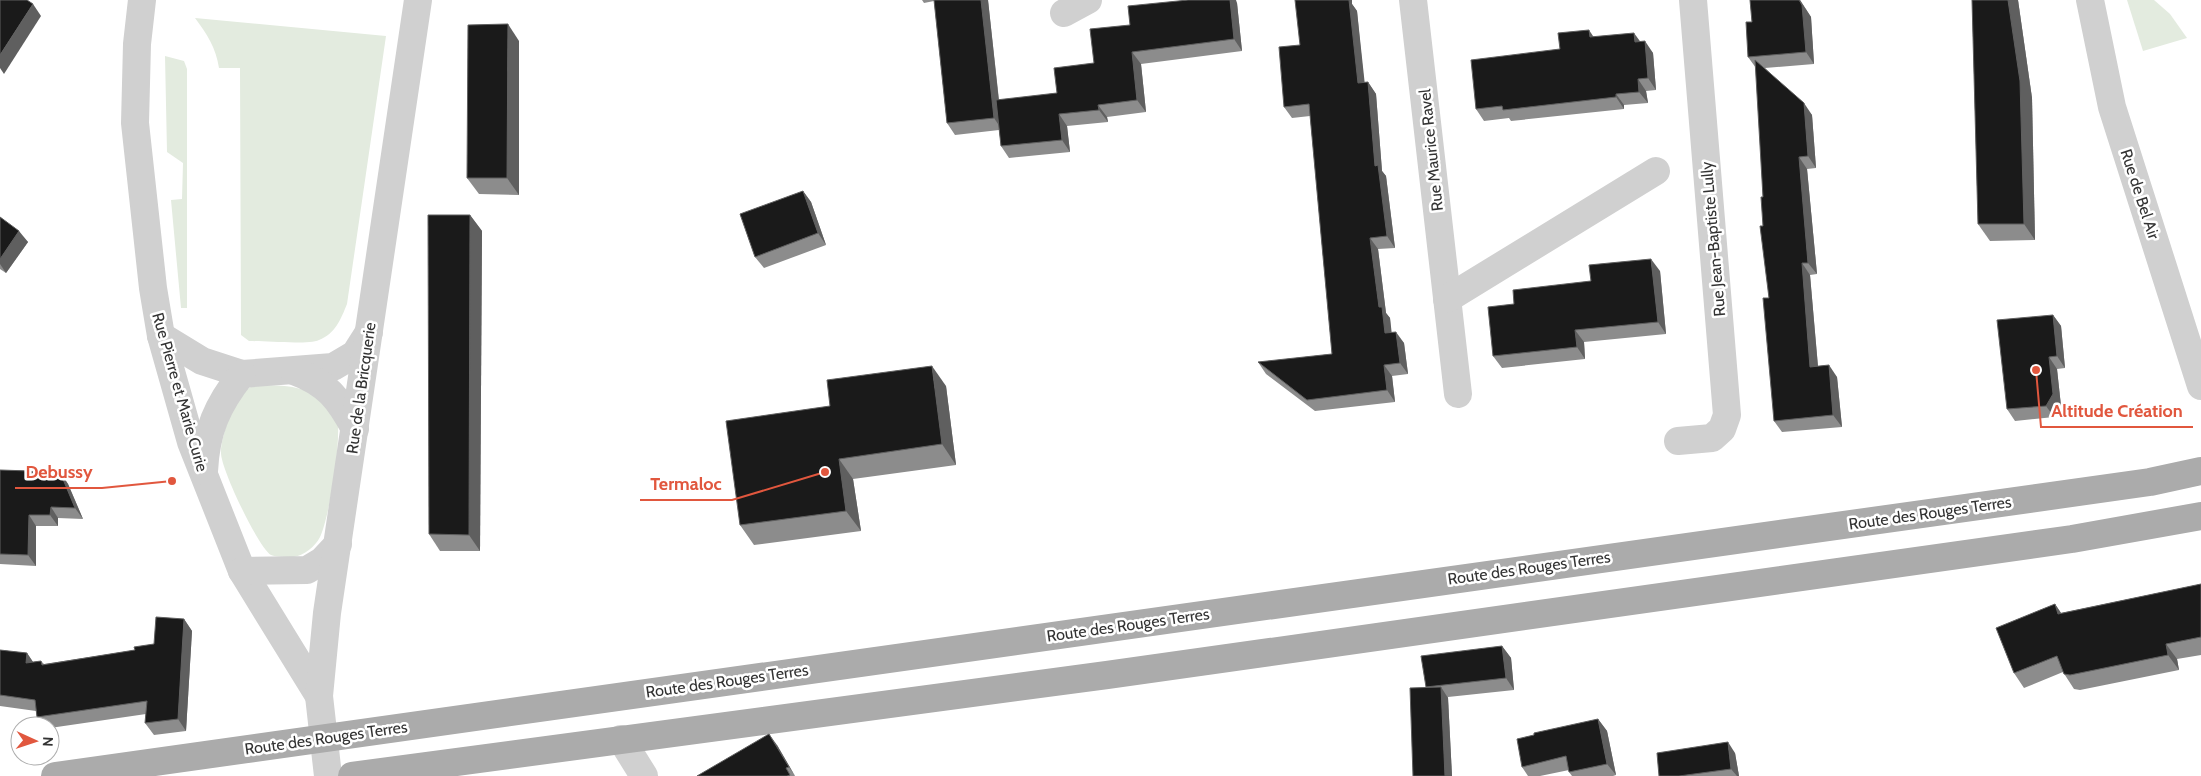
<svg xmlns="http://www.w3.org/2000/svg" width="2201" height="776" viewBox="0 0 2201 776" font-family="Cabin,sans-serif">
  <style>
    .green { fill: #e3ebdf }
    .lines { fill: none; stroke-linecap: round; stroke-linejoin: round }
    .street { stroke: #d0d0d0; stroke-width: 28 }
    .primary { stroke: #ababab; stroke-width: 28 }
    .wall { fill: #8c8c8c }
    .shaded-wall { fill: #5f5f5f }
    .building { fill: #1a1a1a; stroke: #5f5f5f }
    .labels { text-anchor: middle; dominant-baseline: central; stroke-width: 5; stroke-linejoin: round; paint-order: stroke }
    .street-label { font-size: 16px; fill: #333; stroke: #fff }
    .leader { fill: none; stroke: #e1573e; stroke-width: 2 }
    .callout-dot { fill: #e1573e; stroke: #fff; stroke-width: 2 }
    .callout-label { font-size: 18px; text-anchor: middle; font-weight: bold; fill: #e1573e; stroke: #fff; stroke-width: 5; stroke-linejoin: round; paint-order: stroke }
  </style>
  <rect width="100%" height="100%" fill="#fff"/>
  <g class="green">
    <path d="M 2127,0 L 2154,0 L 2170,14 L 2187,38 L 2143,51 Z"/>
    <path d="M 195,18 L 386,36 L 347,304 C 341,319 335,334 319,340 C 308,345 264,341 249,341 L 241,335 L 240,68 L 219,68 C 216,48 207,34 195,18 Z"/>
    <path d="M 165,56 L 184,61 L 187,69 L 187,308 L 181,308 L 171,200 L 182,199 L 183,163 L 167,152 Z"/>
    <path d="M 254,385 C 282,385 316,385 335,410 C 345,425 329,520 320,537 C 315,547 304,555 294,557 C 288,557 276,557 271,555 C 258,547 221,469 221,453 C 220,442 232,405 239,396 C 242,391 250,388 254,385 Z"/>
  </g>
  <g class="lines">
    <g class="street">
      <path d="M 142,0 L 137,44 L 135,123 L 153,288 L 161,336 L 191,442 L 242,571 L 319,696"/>
      <path d="M 1413,0 L 1458,394"/>
      <path d="M 2090,0 L 2112,107 L 2201,386"/>
      <path d="M 1064,13 L 1088,0"/>
      <path d="M 1447,299 L 1656,171"/>
      <path d="M 161,336 L 202,361 L 242,374 L 333,367 L 355,354 L 369,332"/>
      <path d="M 294,371 C 327,383 339,399 355,429"/>
      <path d="M 1678,441 L 1712,438 L 1722,429 L 1727,415 L 1693,0"/>
      <path d="M 204,471 C 206,431 217,405 242,374"/>
      <path d="M 242,571 L 307,570 L 322,561 L 338,544"/>
      <path d="M 621,739 L 644,776"/>
      <path d="M 328,776 L 319,696 L 327,613 L 418,0"/>
    </g>
    <g class="primary">
      <path d="M 55,776 L 2150,482 L 2201,471"/>
      <path d="M 352,776 L 1107,675 L 2072,539 L 2201,516"/>
    </g>
  </g>
  <g class="wall">
    <path d="M 922,0 L 988,0 L 999,100 L 1057,93 L 1094,63 L 1130,25 L 1237,3 L 1242,51 L 1141,64 L 1146,112 L 1107,117 L 1108,122 L 1067,126 L 1070,152 L 1009,158 L 1001,146 L 999,130 L 955,135 L 947,123 L 934,1 L 924,3 Z"/>
    <path d="M 1750,0 L 1800,0 L 1811,17 L 1814,64 L 1765,68 L 1812,115 L 1816,168 L 1807,169 L 1817,274 L 1810,275 L 1818,366 L 1837,377 L 1842,427 L 1782,432 L 1774,421 L 1769,298 L 1763,226 L 1763,197 L 1756,68 L 1748,57 L 1752,22 Z"/>
    <path d="M 1972,0 L 2018,0 L 2032,98 L 2035,240 L 1990,241 L 1978,224 Z"/>
    <path d="M 1352,4 L 1357,11 L 1364,83 L 1368,82 L 1376,94 L 1382,171 L 1386,176 L 1395,248 L 1378,249 L 1386,313 L 1390,318 L 1391,332 L 1404,343 L 1408,374 L 1392,376 L 1395,402 L 1315,411 L 1266,374 L 1258,362 L 1332,354 L 1310,116 L 1292,118 L 1284,107 L 1300,45 Z"/>
    <path d="M 1594,37 L 1640,41 L 1653,53 L 1656,90 L 1646,91 L 1648,103 L 1624,105 L 1624,109 L 1511,121 L 1509,118 L 1484,121 L 1476,109 L 1560,49 Z"/>
    <path d="M 519,41 L 519,195 L 479,194 L 467,178 Z"/>
    <path d="M 803,191 L 811,202 L 826,245 L 764,268 L 755,257 Z"/>
    <path d="M 470,215 L 482,231 L 480,551 L 440,551 L 429,534 Z"/>
    <path d="M 0,217 L 28,242 L 6,273 L 0,269 Z"/>
    <path d="M 1660,271 L 1666,334 L 1584,342 L 1585,359 L 1502,368 L 1493,356 L 1514,304 L 1591,281 Z"/>
    <path d="M 2053,315 L 2061,326 L 2065,368 L 2057,369 L 2061,406 L 2054,417 L 2015,421 L 2007,409 Z"/>
    <path d="M 946,386 L 956,465 L 853,479 L 861,531 L 754,545 L 740,525 L 830,406 Z"/>
    <path d="M 0,470 L 60,472 L 68,484 L 83,519 L 58,518 L 58,526 L 36,526 L 36,566 L 0,564 Z"/>
    <path d="M 2201,584 L 2201,655 L 2177,659 L 2179,670 L 2080,690 L 2074,689 L 2063,672 L 2024,688 L 2014,673 L 2055,604 L 2061,613 Z"/>
    <path d="M 184,619 L 192,631 L 186,731 L 154,735 L 145,723 L 146,714 L 50,728 L 50,726 L 44,726 L 37,717 L 36,711 L 0,706 L 0,650 L 27,653 L 33,662 L 41,661 L 44,664 L 135,650 L 154,644 Z"/>
    <path d="M 1502,646 L 1511,658 L 1514,690 L 1448,697 L 1452,776 L 1413,776 L 1426,687 Z"/>
    <path d="M 1598,719 L 1607,731 L 1616,775 L 1613,776 L 1572,776 L 1569,772 L 1569,770 L 1540,776 L 1528,776 L 1522,767 Z"/>
    <path d="M 777,745 L 795,776 L 697,776 Z"/>
    <path d="M 1735,753 L 1739,776 L 1659,776 Z"/>
  </g>
  <g class="shaded-wall">
    <path d="M 981,0 L 988,0 L 1002,130 L 994,118 Z"/>
    <path d="M 1230,0 L 1236,0 L 1237,3 L 1242,51 L 1234,39 Z"/>
    <path d="M 1345,0 L 1352,0 L 1352,4 L 1357,11 L 1366,95 L 1358,83 Z"/>
    <path d="M 1799,0 L 1800,0 L 1811,17 L 1814,64 L 1806,52 Z"/>
    <path d="M 2008,0 L 2018,0 L 2032,98 L 2035,240 L 2024,224 Z"/>
    <path d="M 33,4 L 41,16 L 4,74 L 0,68 L 0,55 Z"/>
    <path d="M 508,24 L 519,41 L 519,195 L 507,178 Z"/>
    <path d="M 1589,30 L 1597,42 L 1590,37 Z"/>
    <path d="M 1634,33 L 1642,44 L 1635,42 Z"/>
    <path d="M 1645,41 L 1653,53 L 1656,90 L 1648,78 Z"/>
    <path d="M 1132,52 L 1141,64 L 1146,112 L 1137,100 Z"/>
    <path d="M 1638,79 L 1646,91 L 1648,103 L 1639,92 Z"/>
    <path d="M 1368,82 L 1376,94 L 1382,171 L 1386,176 L 1395,248 L 1387,236 L 1375,166 Z"/>
    <path d="M 1616,94 L 1624,105 L 1624,109 L 1616,97 Z"/>
    <path d="M 1804,103 L 1812,115 L 1816,168 L 1808,156 Z"/>
    <path d="M 1098,105 L 1107,117 L 1108,122 L 1099,110 Z"/>
    <path d="M 1059,114 L 1067,126 L 1070,152 L 1062,140 Z"/>
    <path d="M 1799,157 L 1807,169 L 1817,274 L 1808,263 Z"/>
    <path d="M 803,191 L 811,202 L 826,245 L 818,233 Z"/>
    <path d="M 470,215 L 482,231 L 480,551 L 469,535 Z"/>
    <path d="M 19,231 L 28,242 L 6,273 L 0,264 L 0,259 Z"/>
    <path d="M 1370,238 L 1378,249 L 1386,313 L 1390,318 L 1393,344 L 1385,333 L 1379,307 Z"/>
    <path d="M 1651,259 L 1660,271 L 1666,334 L 1658,322 Z"/>
    <path d="M 1802,263 L 1810,275 L 1819,379 L 1810,367 Z"/>
    <path d="M 2053,315 L 2061,326 L 2065,368 L 2057,356 Z"/>
    <path d="M 1575,330 L 1584,342 L 1585,359 L 1577,347 Z"/>
    <path d="M 1396,332 L 1404,343 L 1408,374 L 1400,363 Z"/>
    <path d="M 2049,357 L 2057,369 L 2061,406 L 2054,417 L 2046,406 Z"/>
    <path d="M 1384,365 L 1392,376 L 1395,402 L 1387,390 Z"/>
    <path d="M 1829,365 L 1837,377 L 1842,427 L 1833,415 Z"/>
    <path d="M 932,366 L 946,386 L 956,465 L 942,444 Z"/>
    <path d="M 839,459 L 853,479 L 861,531 L 846,511 Z"/>
    <path d="M 60,472 L 68,484 L 83,519 L 75,508 Z"/>
    <path d="M 51,507 L 58,518 L 58,526 L 50,515 Z"/>
    <path d="M 29,515 L 36,526 L 36,566 L 28,555 Z"/>
    <path d="M 2055,604 L 2065,619 L 2058,614 Z"/>
    <path d="M 184,619 L 192,631 L 186,731 L 178,719 Z"/>
    <path d="M 2166,644 L 2177,659 L 2179,670 L 2168,655 Z"/>
    <path d="M 1502,646 L 1511,658 L 1514,690 L 1506,678 Z"/>
    <path d="M 27,653 L 35,665 L 26,663 Z"/>
    <path d="M 1441,687 L 1448,698 L 1452,776 L 1445,776 Z"/>
    <path d="M 1598,719 L 1607,731 L 1616,775 L 1607,764 Z"/>
    <path d="M 769,734 L 777,745 L 795,776 L 789,767 Z"/>
    <path d="M 1728,742 L 1735,753 L 1739,776 L 1737,776 L 1731,769 Z"/>
  </g>
  <g class="building">
    <path d="M 0,0 L 27,0 L 33,4 L 0,55 Z"/>
    <path d="M 934,0 L 981,0 L 994,118 L 947,123 Z"/>
    <path d="M 1188,0 L 1230,0 L 1234,39 L 1132,52 L 1137,100 L 1098,105 L 1099,110 L 1059,114 L 1062,140 L 1001,146 L 996,100 L 1057,93 L 1054,68 L 1094,63 L 1090,29 L 1130,25 L 1128,6 Z"/>
    <path d="M 1295,0 L 1349,0 L 1358,83 L 1368,82 L 1375,166 L 1378,165 L 1387,236 L 1370,238 L 1379,307 L 1382,307 L 1385,333 L 1396,332 L 1400,363 L 1384,365 L 1387,390 L 1307,400 L 1258,362 L 1332,354 L 1309,104 L 1284,107 L 1279,47 L 1300,45 Z"/>
    <path d="M 1750,0 L 1799,0 L 1802,5 L 1806,52 L 1748,57 L 1746,22 L 1752,22 Z"/>
    <path d="M 1972,0 L 2008,0 L 2020,81 L 2024,224 L 1978,224 Z"/>
    <path d="M 508,24 L 507,178 L 467,178 L 468,25 Z"/>
    <path d="M 1589,30 L 1590,37 L 1634,33 L 1635,42 L 1645,41 L 1648,78 L 1638,79 L 1639,92 L 1616,94 L 1616,97 L 1503,110 L 1502,106 L 1476,109 L 1471,60 L 1560,49 L 1558,33 Z"/>
    <path d="M 1755,60 L 1804,103 L 1808,156 L 1799,157 L 1808,263 L 1802,263 L 1810,367 L 1829,365 L 1833,415 L 1774,421 L 1763,298 L 1769,298 L 1760,226 L 1763,226 L 1761,197 L 1763,197 Z"/>
    <path d="M 803,191 L 818,233 L 755,257 L 740,214 Z"/>
    <path d="M 428,215 L 470,215 L 469,535 L 429,534 Z"/>
    <path d="M 0,217 L 19,231 L 0,259 Z"/>
    <path d="M 1651,259 L 1658,322 L 1575,330 L 1577,347 L 1493,356 L 1488,307 L 1514,304 L 1513,290 L 1591,281 L 1589,265 Z"/>
    <path d="M 2053,315 L 2057,356 L 2049,357 L 2053,394 L 2046,406 L 2007,409 L 1997,320 Z"/>
    <path d="M 932,366 L 942,444 L 839,459 L 846,511 L 740,525 L 726,421 L 830,406 L 827,380 Z"/>
    <path d="M 0,470 L 60,472 L 75,508 L 51,507 L 50,515 L 29,515 L 28,555 L 0,554 Z"/>
    <path d="M 2201,584 L 2201,637 L 2166,644 L 2168,655 L 2070,675 L 2064,674 L 2057,656 L 2014,673 L 1996,628 L 2055,604 L 2058,614 Z"/>
    <path d="M 156,617 L 184,619 L 178,719 L 145,723 L 147,701 L 37,717 L 35,700 L 0,695 L 0,650 L 27,653 L 26,663 L 41,661 L 42,665 L 135,650 L 134,647 L 154,644 Z"/>
    <path d="M 1502,646 L 1506,678 L 1426,687 L 1421,656 Z"/>
    <path d="M 1441,687 L 1445,776 L 1413,776 L 1410,688 Z"/>
    <path d="M 1598,719 L 1607,764 L 1569,772 L 1566,756 L 1522,767 L 1517,739 L 1534,735 L 1534,733 Z"/>
    <path d="M 769,734 L 789,767 L 786,768 L 790,775 L 787,776 L 697,776 Z"/>
    <path d="M 1728,742 L 1731,769 L 1679,776 L 1659,776 L 1657,753 Z"/>
  </g>
  <g class="labels">
    <g class="street-label">
      <text transform="translate(1431 150) rotate(-96)">Rue Maurice Ravel</text>
      <text transform="translate(2140 194) rotate(72)">Rue de Bel Air</text>
      <text transform="translate(1713 239) rotate(-95)">Rue Jean-Baptiste Lully</text>
      <text transform="translate(361 388) rotate(-82)">Rue de la Bricquerie</text>
      <text transform="translate(180 392) rotate(74)">Rue Pierre et Marie Curie</text>
      <text transform="translate(1930 513) rotate(-8)">Route des Rouges Terres</text>
      <text transform="translate(1529 568) rotate(-8)">Route des Rouges Terres</text>
      <text transform="translate(1128 625) rotate(-8)">Route des Rouges Terres</text>
      <text transform="translate(727 681) rotate(-8)">Route des Rouges Terres</text>
      <text transform="translate(326 738) rotate(-8)">Route des Rouges Terres</text>
    </g>
  </g>
  <path class="leader" d="M2036 370L2041 427H2193M172 481L102 488H15M825 472L732 500H640"/>
  <g class="callout-dot">
    <circle cx="2036" cy="370" r="5"/>
    <circle cx="172" cy="481" r="5"/>
    <circle cx="825" cy="472" r="5"/>
  </g>
  <g class="callout-label">
    <text x="2117" y="417">Altitude Création</text>
    <text x="59" y="478">Debussy</text>
    <text x="686" y="490">Termaloc</text>
  </g>
  <g transform="translate(35 741) rotate(93)"><circle r="24" fill="#ffffff" stroke="#adadad"/>
  <path d="M0-4L9 19L0 12L-9 19Z" fill="#e1573e"/>
  <text y="-8" font-size="14" font-weight="bold" text-anchor="middle" fill="#333333">N</text>
  </g>
</svg>
